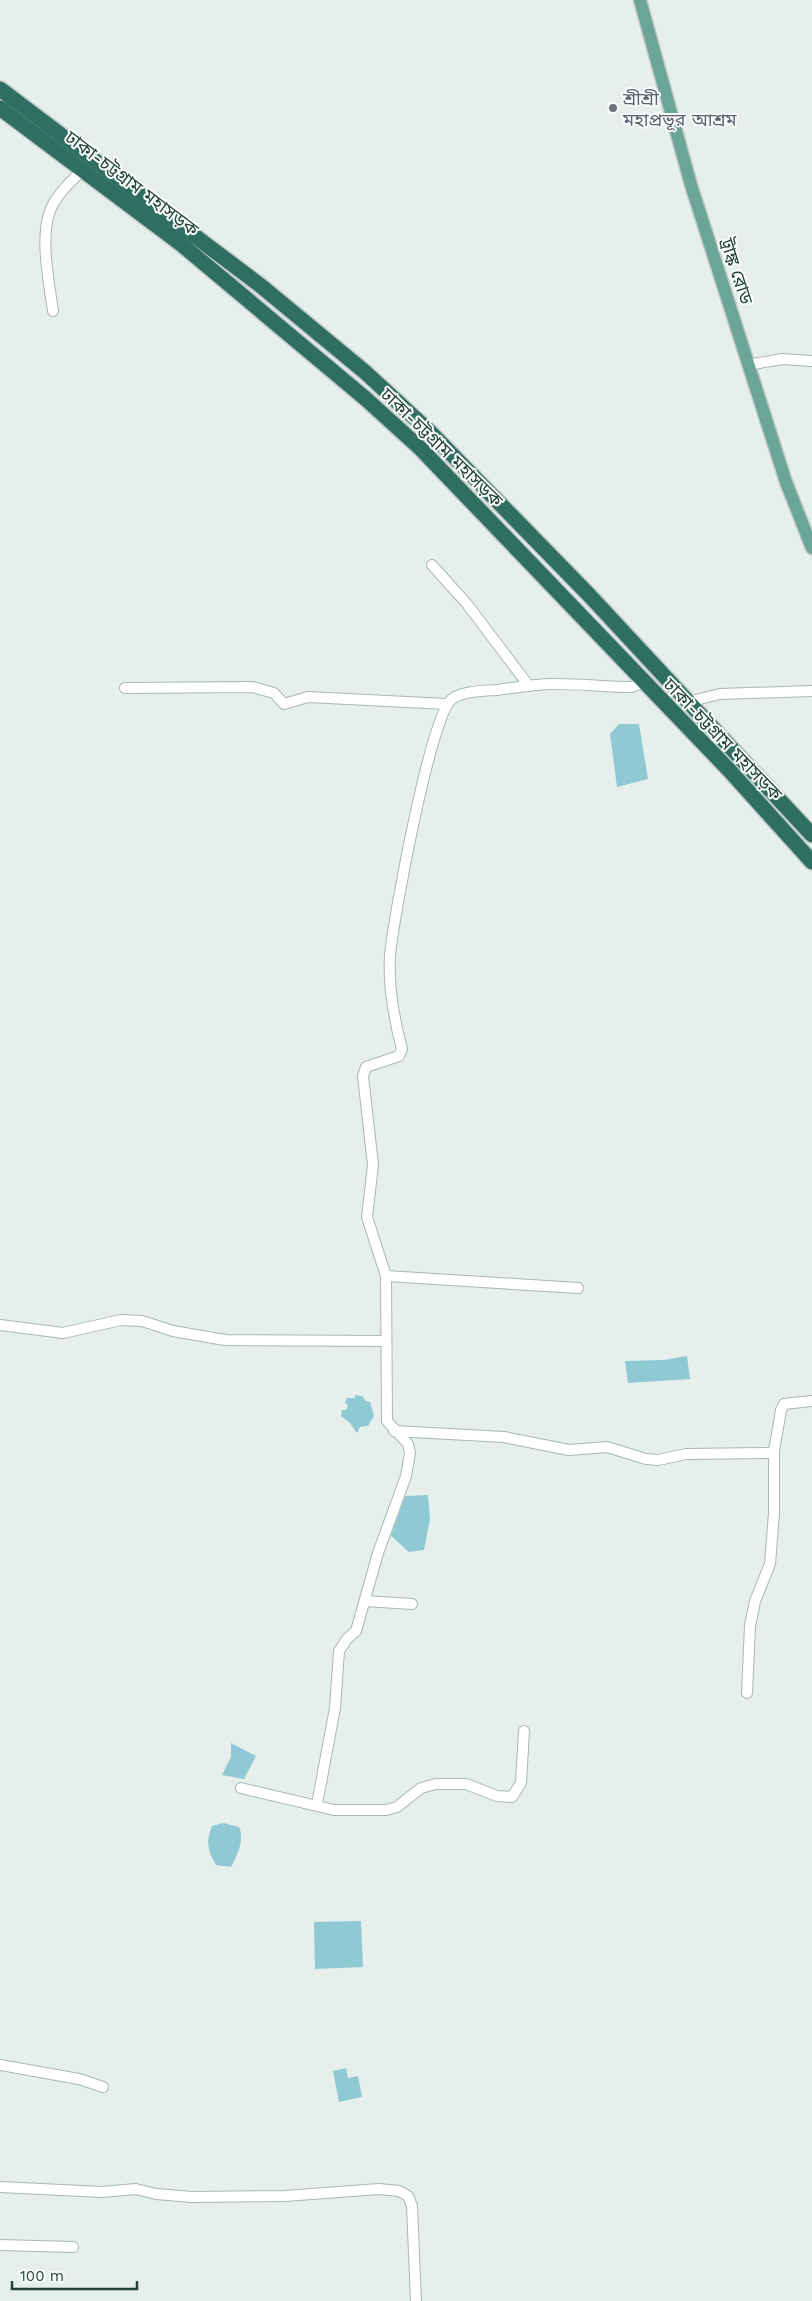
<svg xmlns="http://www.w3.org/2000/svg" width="812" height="2301" viewBox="0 0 812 2301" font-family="'Work Sans','Noto Sans Bengali',sans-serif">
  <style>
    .water { fill: #8ec9d4 }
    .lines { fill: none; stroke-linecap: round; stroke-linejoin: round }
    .minor-casing { stroke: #a8b8b2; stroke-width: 12 }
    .major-casing { stroke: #c2cac8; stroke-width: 15 }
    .highway-casing { stroke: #c2cac8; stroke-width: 18 }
    .minor { stroke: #fff; stroke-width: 10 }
    .major { stroke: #6aa596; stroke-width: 12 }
    .highway { stroke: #2f6f62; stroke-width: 15 }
    .worship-dot { fill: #6b7280; stroke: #f7fbf9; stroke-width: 2 }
    .labels { text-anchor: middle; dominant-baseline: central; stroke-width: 4; stroke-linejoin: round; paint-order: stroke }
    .worship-label { font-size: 18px; fill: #5b616d; stroke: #f7fbf9; text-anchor: start }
    .street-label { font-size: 18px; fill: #24423a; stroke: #f7fbf9 }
  </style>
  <rect width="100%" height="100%" fill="#e6efeb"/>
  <g class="water">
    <path d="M 619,724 L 639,724 L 648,779 L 617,787 L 610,734 Z"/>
    <path d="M 687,1356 L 690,1379 L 628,1383 L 625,1361 L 664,1360 Z"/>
    <path d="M 355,1395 L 362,1396 L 366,1401 L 370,1402 L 374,1416 L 368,1426 L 360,1427 L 357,1433 L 350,1423 L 341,1416 L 342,1410 L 346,1410 L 348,1406 L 345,1402 L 347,1398 L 355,1398 Z"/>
    <path d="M 428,1495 L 430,1519 L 424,1550 L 409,1552 L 391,1536 L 405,1496 Z"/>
    <path d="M 231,1743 L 256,1756 L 244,1779 L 222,1775 L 231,1757 Z"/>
    <path d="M 223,1823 L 239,1827 C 245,1839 237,1856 231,1867 L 216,1865 C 207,1849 206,1842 212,1826 Z"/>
    <path d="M 361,1921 L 363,1967 L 315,1969 L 314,1922 Z"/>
    <path d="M 346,2068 L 348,2078 L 358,2076 L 362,2097 L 339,2102 L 333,2071 Z"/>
  </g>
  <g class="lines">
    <defs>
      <g id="minor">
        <path d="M 53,311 C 49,281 37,227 55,201 C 62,189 74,179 83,169"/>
        <path d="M 748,365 L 782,359 L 812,361"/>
        <path d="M 432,565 L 467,604 L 529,686"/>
        <path d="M 125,688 L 252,687 L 274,693 L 284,704 L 308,697 L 446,704"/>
        <path d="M 687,702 L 720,694 L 812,691"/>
        <path d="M 386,1276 L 578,1288"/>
        <path d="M 0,1325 L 63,1333 L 121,1320 L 142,1321 L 173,1331 L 225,1340 L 386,1341"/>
        <path d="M 394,1431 L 504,1437 L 569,1450 L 607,1447 L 646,1459 L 658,1460 L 686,1454 L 770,1453 L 774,1451 L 781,1410 L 784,1404 L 812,1401"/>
        <path d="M 365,1601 L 412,1604"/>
        <path d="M 747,1693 L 750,1626 L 755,1601 L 770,1564 L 774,1513 L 774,1451"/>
        <path d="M 241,1788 L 334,1810 L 386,1810 L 397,1807 L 421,1788 L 436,1784 L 466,1784 L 497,1796 L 512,1797 L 521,1783 L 524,1731"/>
        <path d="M 317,1804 L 335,1708 L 339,1651 L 347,1639 L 356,1631 L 378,1553 L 406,1476 L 410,1453 L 408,1444 L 387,1421 L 386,1276 L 367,1217 L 373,1165 L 363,1076 L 366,1067 L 399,1056 L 402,1049 C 394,1019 388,987 390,955 C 393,921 431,713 452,699 C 463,691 482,691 496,690 C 513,688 531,685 549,684 C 576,683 604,687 632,687 L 643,682"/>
        <path d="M 0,2065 L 79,2079 L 103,2087"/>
        <path d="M 0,2187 L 102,2192 L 136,2189 L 156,2194 L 192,2197 L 285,2196 L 379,2189 L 399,2191 L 408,2196 L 412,2206 L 416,2301"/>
        <path d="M 0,2245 L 73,2247"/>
      </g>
      <path id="major" d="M 640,0 L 691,185 L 786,482 L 812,548"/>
      <g id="highway">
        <path d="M 0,89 L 261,286 L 365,372 L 429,431 L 590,596 L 812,835"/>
        <path d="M 0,108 L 181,244 L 366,399 L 420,448 L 730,771 L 812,862"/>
      </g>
    </defs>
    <use href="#minor" class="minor-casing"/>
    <use href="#major" class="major-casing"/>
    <use href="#highway" class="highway-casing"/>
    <use href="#minor" class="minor"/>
    <use href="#major" class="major"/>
    <use href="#highway" class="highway"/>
  </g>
  <circle class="worship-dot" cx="613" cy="108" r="5"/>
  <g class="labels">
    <g class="worship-label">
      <text x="623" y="98">শ্রীশ্রী<tspan x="623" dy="21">মহাপ্রভূর আশ্রম</tspan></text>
    </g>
    <g class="street-label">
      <text transform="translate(132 183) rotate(37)">ঢাকা-চট্টগ্রাম মহাসড়ক</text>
      <text transform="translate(737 271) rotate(72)">ট্রাঙ্ক রোড</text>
      <text transform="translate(442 447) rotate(44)">ঢাকা-চট্টগ্রাম মহাসড়ক</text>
      <text transform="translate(723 739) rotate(46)">ঢাকা-চট্টগ্রাম মহাসড়ক</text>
    </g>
  </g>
  <path d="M12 2281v8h125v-8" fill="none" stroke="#24423a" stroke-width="2.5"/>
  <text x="20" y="2281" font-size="15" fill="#24423a" stroke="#f7fbf9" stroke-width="4" paint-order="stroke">100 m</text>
</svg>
